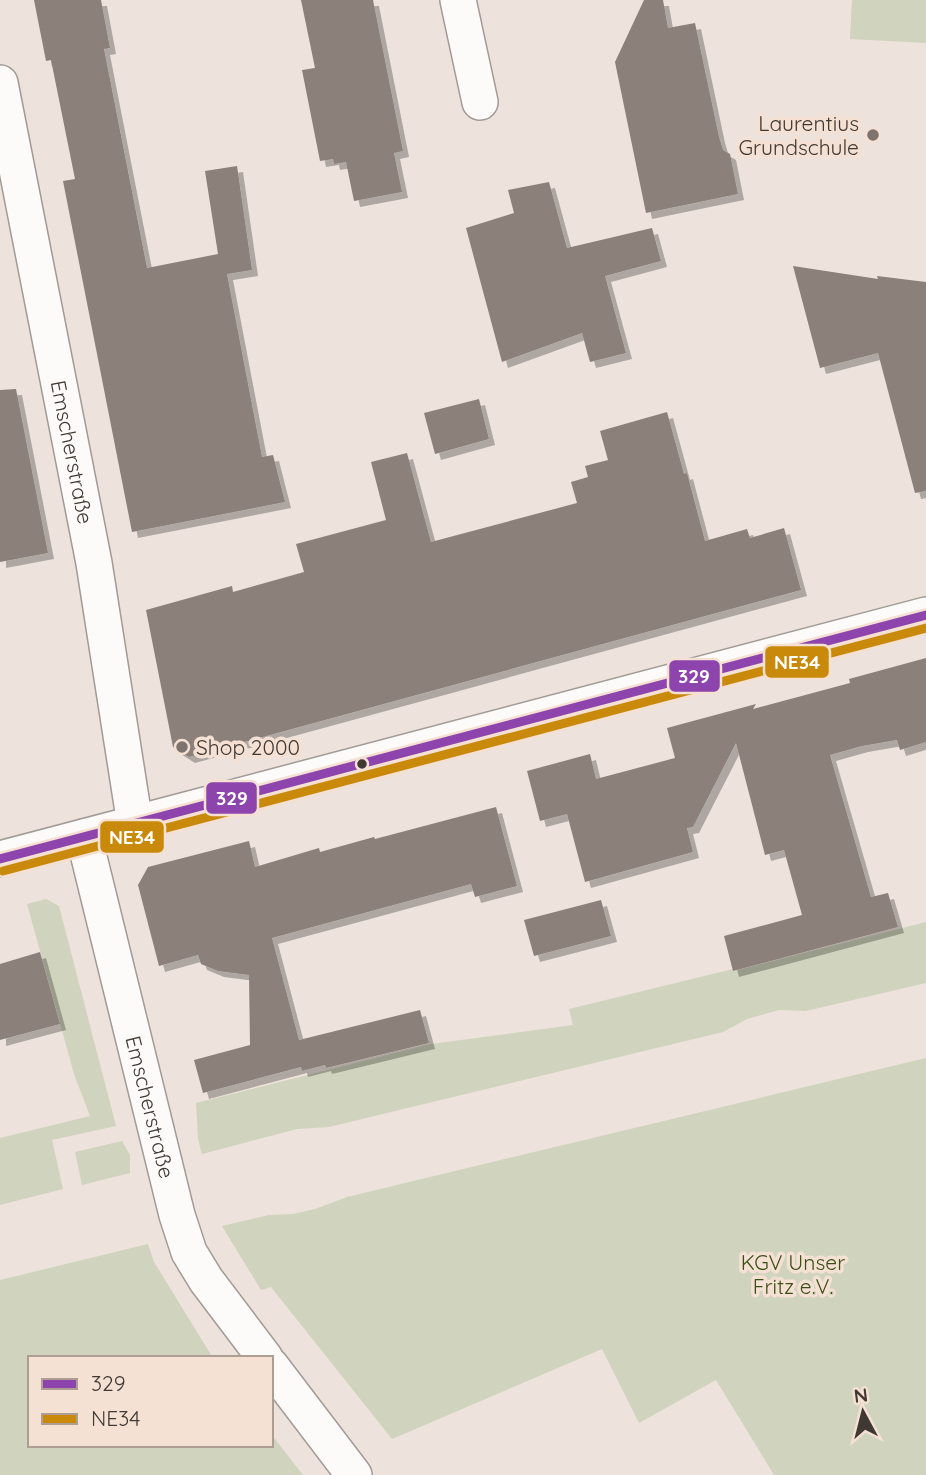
<svg xmlns="http://www.w3.org/2000/svg" width="926" height="1475" viewBox="0 0 926 1475" font-family="Quicksand,sans-serif">
  <style>
    .green { fill: #d0d3bd }
    .building { fill: #8b817a; filter: url(#shadow) }
    .lines { fill: none; stroke-linecap: round; stroke-linejoin: round }
    .street-casing { stroke: #a29a94; stroke-width: 38 }
    .street { stroke: #fcfbfa; stroke-width: 35 }
    .bus-1-casing { stroke: #f5e1d4; stroke-width: 14 }
    .bus-2-casing { stroke: #f5e1d4; stroke-width: 14 }
    .bus-1 { stroke: #8e44ad; stroke-width: 9 }
    .bus-2 { stroke: #c98a0c; stroke-width: 9 }
    .poi-dot { fill: #7d746e; stroke: #f5e1d4; stroke-width: 2.5 }
    .bus-dot { fill: #403832; stroke: #f5e1d4; stroke-width: 2.5 }
    .labels { text-anchor: middle; dominant-baseline: central; stroke-width: 7; stroke-linejoin: round; paint-order: stroke }
    .poi-label { font-size: 21px; fill: #403832; stroke: #f5e1d4; text-anchor: end }
    .street-label { font-size: 21px; fill: #403832; stroke: #f5e1d4 }
    .park-label { font-size: 21px; fill: #3a4e16; stroke: #f5e1d4 }
    .line-badge { stroke: #f5e1d4; stroke-width: 2.5 }
    .badge-label { font-size: 19px; text-anchor: middle; font-weight: bold; fill: #fff }
  </style>
  <defs>
    <filter id="shadow"><feDropShadow dx="6" dy="6" stdDeviation="0" flood-color="#0004"/></filter>
  </defs>
  <rect width="100%" height="100%" fill="#ede2dc"/>
  <g class="green">
    <path d="M 852,0 L 926,0 L 926,43 L 850,39 Z"/>
    <path d="M 46,899 L 59,906 L 116,1126 L 52,1140 L 63,1189 L 0,1205 L 0,1138 L 90,1116 L 74,1074 L 27,904 Z"/>
    <path d="M 926,922 L 926,983 L 806,1011 L 779,1010 L 747,1019 L 723,1032 L 329,1127 L 297,1129 L 202,1154 L 198,1139 L 196,1103 L 431,1044 L 573,1025 L 569,1009 L 733,969 L 734,971 Z"/>
    <path d="M 926,1058 L 926,1475 L 774,1475 L 716,1380 L 639,1423 L 602,1349 L 392,1439 L 271,1287 L 261,1290 L 222,1226 L 269,1215 L 293,1214 L 315,1209 L 347,1197 Z"/>
    <path d="M 122,1141 L 130,1155 L 130,1173 L 82,1185 L 75,1152 Z"/>
    <path d="M 148,1244 L 154,1262 L 213,1358 L 30,1358 L 30,1445 L 271,1445 L 271,1434 L 303,1475 L 0,1475 L 0,1280 Z"/>
  </g>
  <g class="building">
    <path d="M 34,0 L 101,0 L 110,48 L 104,49 L 147,268 L 218,254 L 205,171 L 237,166 L 252,270 L 227,274 L 262,457 L 273,455 L 285,502 L 132,532 L 63,181 L 75,179 L 51,60 L 46,61 Z"/>
    <path d="M 301,0 L 373,0 L 403,151 L 394,153 L 402,192 L 354,201 L 346,162 L 334,164 L 333,159 L 320,161 L 302,70 L 315,68 Z"/>
    <path d="M 644,0 L 663,0 L 668,28 L 695,23 L 719,137 L 723,150 L 730,154 L 738,194 L 646,213 L 615,62 Z"/>
    <path d="M 549,182 L 567,248 L 652,228 L 661,261 L 605,276 L 626,353 L 590,362 L 582,333 L 502,362 L 466,228 L 514,213 L 508,190 Z"/>
    <path d="M 793,266 L 878,279 L 877,276 L 926,282 L 926,491 L 915,493 L 878,353 L 820,368 Z"/>
    <path d="M 16,389 L 48,553 L 0,562 L 0,390 Z"/>
    <path d="M 479,399 L 489,439 L 435,454 L 424,413 Z"/>
    <path d="M 667,412 L 684,474 L 687,473 L 705,541 L 747,529 L 750,538 L 784,528 L 801,590 L 189,757 L 173,747 L 146,610 L 232,586 L 233,592 L 304,572 L 296,544 L 386,520 L 371,462 L 407,453 L 431,542 L 577,503 L 571,482 L 588,477 L 585,466 L 608,460 L 600,431 Z"/>
    <path d="M 926,658 L 926,742 L 900,750 L 897,740 L 862,746 L 830,755 L 871,897 L 888,893 L 898,927 L 733,971 L 724,936 L 802,915 L 784,850 L 765,855 L 736,743 L 693,827 L 687,828 L 693,852 L 585,882 L 567,814 L 540,821 L 527,771 L 590,754 L 596,779 L 675,758 L 667,728 L 756,704 L 753,709 L 850,683 L 849,679 Z"/>
    <path d="M 496,807 L 517,886 L 475,897 L 471,884 L 272,938 L 299,1040 L 420,1010 L 429,1043 L 326,1068 L 325,1065 L 302,1071 L 301,1067 L 203,1093 L 194,1060 L 250,1045 L 249,975 L 218,971 L 201,964 L 198,955 L 159,966 L 138,885 L 148,867 L 249,841 L 255,867 L 319,848 L 320,852 L 374,837 L 375,839 Z"/>
    <path d="M 601,900 L 611,936 L 534,956 L 524,920 Z"/>
    <path d="M 40,952 L 60,1024 L 0,1040 L 0,964 Z"/>
  </g>
  <g class="lines">
    <defs>
      <g id="street">
        <path d="M 458,0 L 480,102"/>
        <path id="s1" d="M 0,83 L 94,563 L 135,824"/>
        <path id="s2" d="M 84,837 L 177,1215 L 189,1252 L 206,1280 L 265,1358"/>
        <path d="M 0,859 L 926,615"/>
        <path d="M 271,1366 L 354,1475"/>
      </g>
    </defs>
    <use href="#street" class="street-casing"/>
    <use href="#street" class="street"/>
    <defs>
      <path id="bus-1" d="M 0,859 L 926,615"/>
      <path id="bus-2" d="M 3,871 L 926,628"/>
    </defs>
    <use href="#bus-1" class="bus-1-casing"/>
    <use href="#bus-2" class="bus-2-casing"/>
    <use href="#bus-1" class="bus-1"/>
    <use href="#bus-2" class="bus-2"/>
  </g>
  <g class="poi-dot">
    <circle cx="873" cy="135" r="7"/>
    <circle cx="182" cy="747" r="7"/>
  </g>
  <circle class="bus-dot" cx="362" cy="764" r="6"/>
  <g class="labels">
    <g class="poi-label">
      <text x="859" y="123">Laurentius<tspan x="859" dy="24">Grundschule</tspan></text>
      <text x="196" y="747" text-anchor="start">Shop 2000</text>
    </g>
    <g class="street-label">
      <text stroke="none"><textPath href="#s1" startOffset="376">Emscherstraße</textPath></text>
      <text stroke="none"><textPath href="#s2" startOffset="278">Emscherstraße</textPath></text>
    </g>
    <g class="park-label">
      <text x="793" y="1262">KGV Unser<tspan x="793" dy="24">Fritz e.V.</tspan></text>
    </g>
  </g>
  <g class="line-badge">
    <rect x="764" y="645" width="66" height="34" rx="7" fill="#c98a0c"/>
    <rect x="668" y="659" width="53" height="34" rx="7" fill="#8e44ad"/>
    <rect x="205" y="781" width="53" height="34" rx="7" fill="#8e44ad"/>
    <rect x="99" y="820" width="66" height="34" rx="7" fill="#c98a0c"/>
  </g>
  <g class="badge-label">
    <text x="797" y="669">NE34</text>
    <text x="694" y="683">329</text>
    <text x="232" y="805">329</text>
    <text x="132" y="844">NE34</text>
  </g>
  <rect x="28" y="1356" width="245" height="91" fill="#f5e1d4" stroke="#ad9d93" stroke-width="2"/>
  <rect x="42" y="1379" width="35" height="10" fill="#8e44ad" stroke="#ad9d93" stroke-width="2"/>
  <text x="91" y="1391" font-size="21" fill="#403832">329</text>
  <rect x="42" y="1414" width="35" height="10" fill="#c98a0c" stroke="#ad9d93" stroke-width="2"/>
  <text x="91" y="1426" font-size="21" fill="#403832">NE34</text>
  <g transform="translate(863 1412) rotate(353)" stroke="#f5e1d4" stroke-width="5" paint-order="stroke">
  <path d="M0-5L12 26L0 18L-12 26Z" fill="#403832"/>
  <text y="-10" font-size="19" font-weight="bold" text-anchor="middle" fill="#403832">N</text>
  </g>
</svg>
